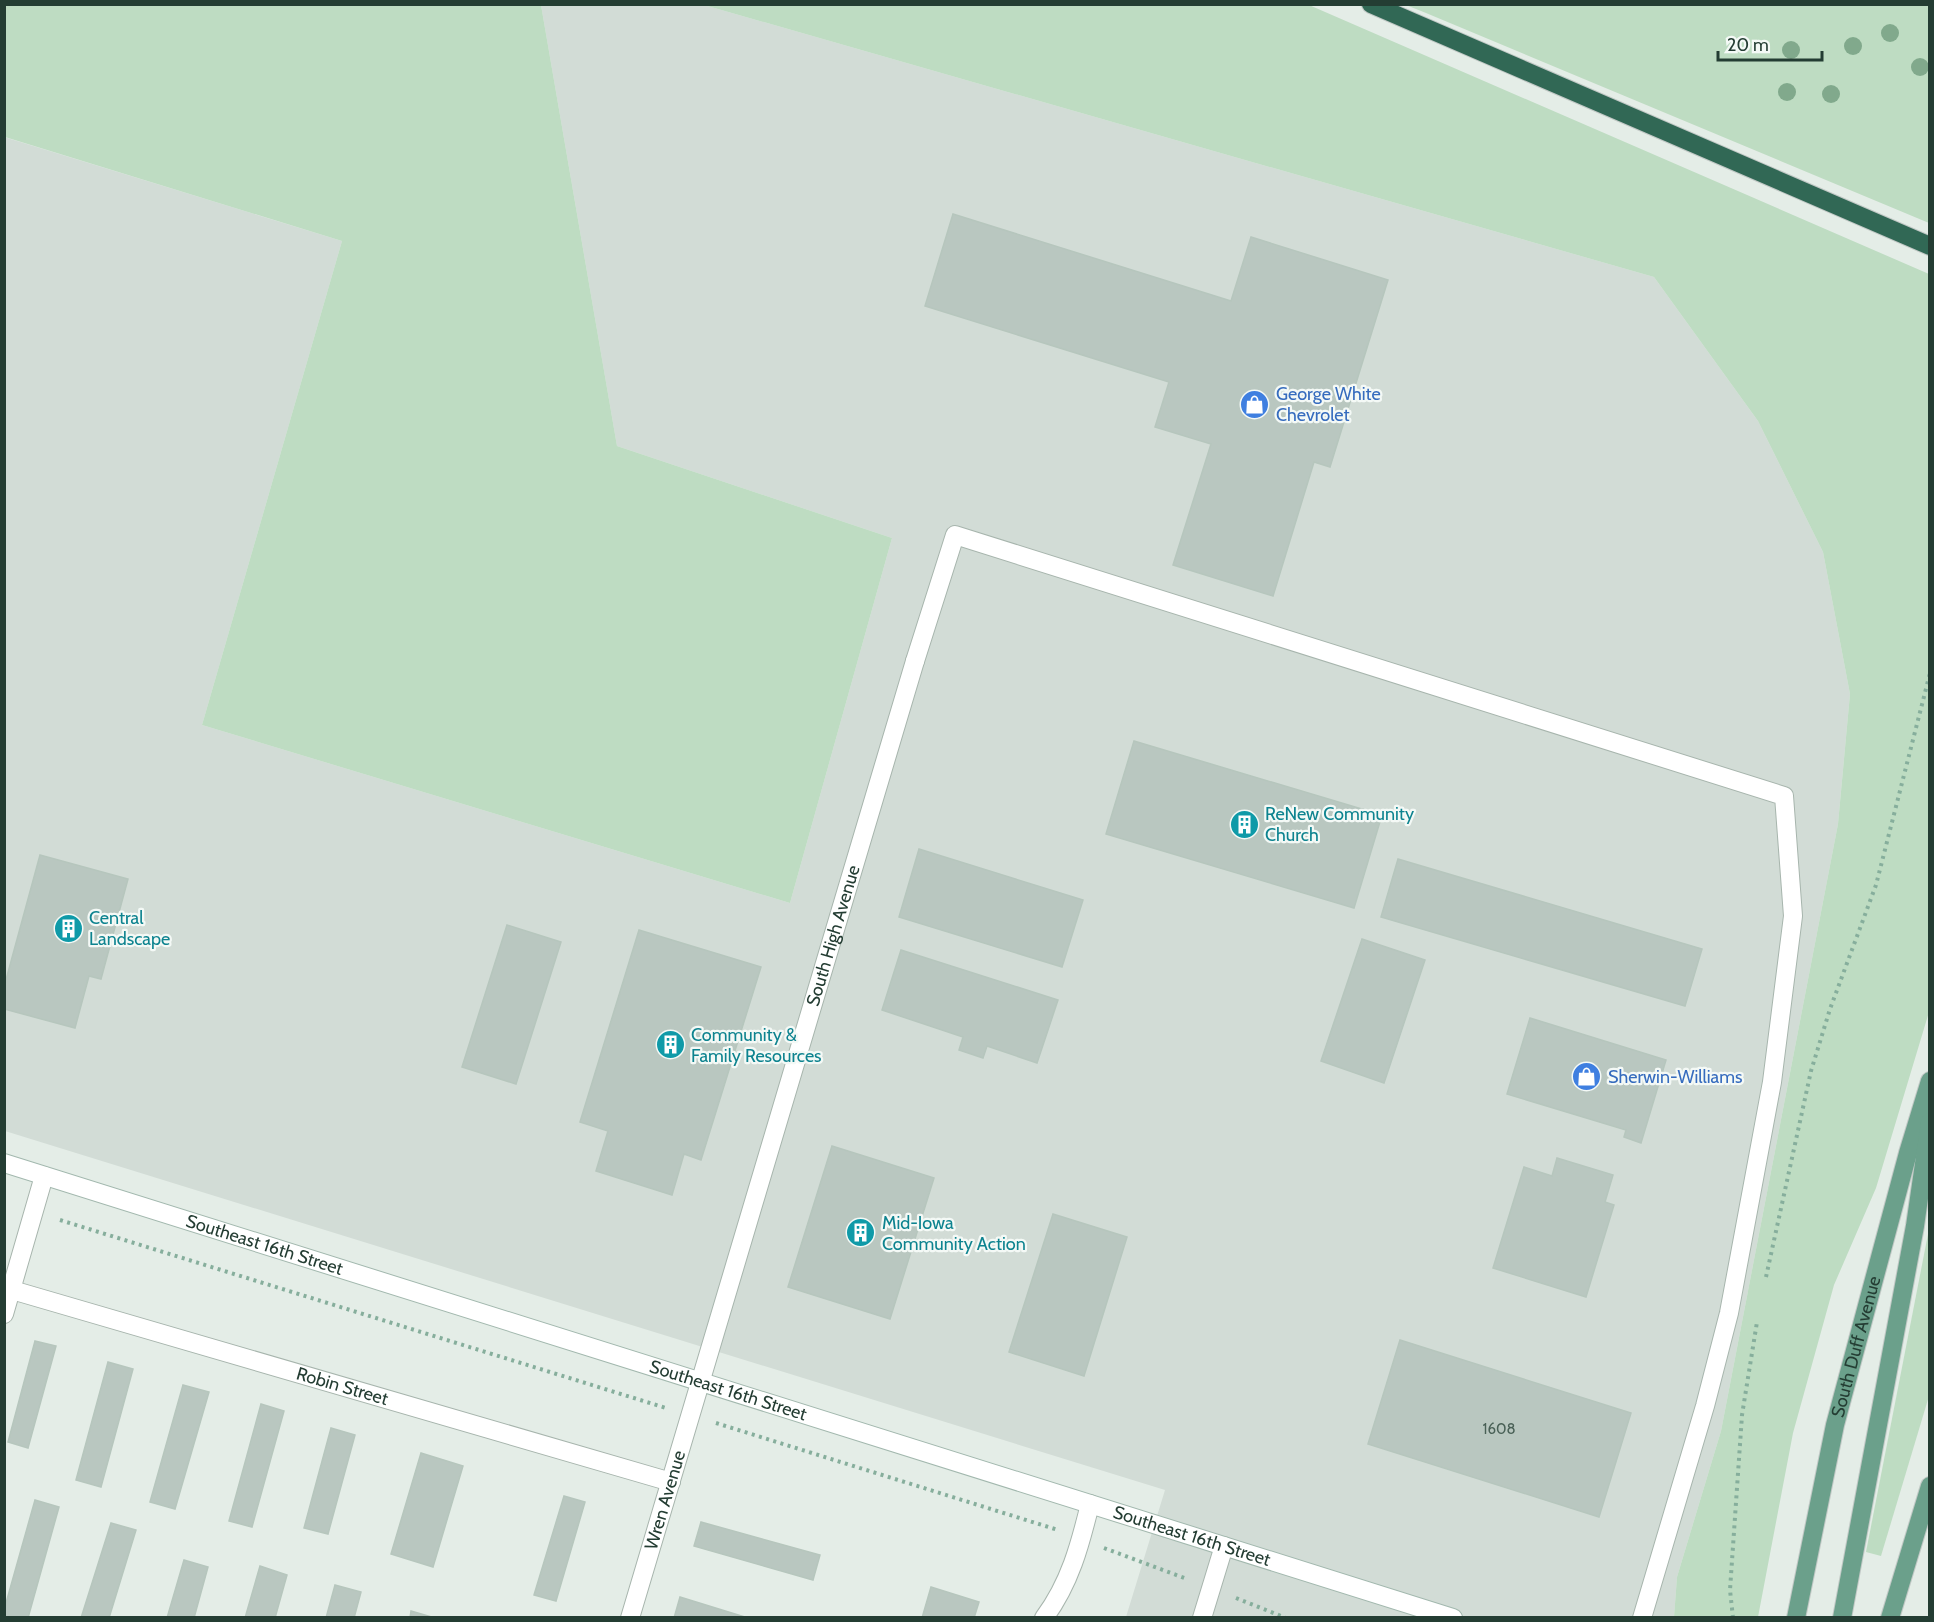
<svg xmlns="http://www.w3.org/2000/svg" width="1934" height="1622" viewBox="0 0 1934 1622" font-family="Cabin,sans-serif">
  <style>
    .built { fill: #d2dcd6 }
    .green { fill: #bedcc2 }
    .building { fill: #b9c7c0; stroke: #b6c6bd; stroke-width: 1.5 }
    .lines { fill: none; stroke-linecap: round; stroke-linejoin: round }
    .service-casing { stroke: #a7b5ad; stroke-width: 20 }
    .minor-casing { stroke: #a7b5ad; stroke-width: 20 }
    .secondary-casing { stroke: #a2b8ae; stroke-width: 20 }
    .primary-casing { stroke: #c2c9c6; stroke-width: 20 }
    .motorway-casing { stroke: #c2c9c6; stroke-width: 20 }
    .path { stroke: #86ae9c; stroke-width: 4; stroke-dasharray: 3 4.5; stroke-linecap: butt }
    .service { stroke: #fff; stroke-width: 18 }
    .minor { stroke: #fff; stroke-width: 18 }
    .secondary { stroke: #fff; stroke-width: 18 }
    .primary { stroke: #6ba08b; stroke-width: 18 }
    .motorway { stroke: #316855; stroke-width: 18 }
    .tree { fill: #81a98c }
    .labels { text-anchor: middle; dominant-baseline: central; stroke-width: 4.5; stroke-linejoin: round; paint-order: stroke }
    .number-label { font-size: 15px; fill: #496056 }
    .shop-label { font-size: 18px; fill: #366cbe; stroke: #f4f9f6; text-anchor: start }
    .culture-label { font-size: 18px; fill: #0d838f; stroke: #f4f9f6; text-anchor: start }
    .street-label { font-size: 18px; fill: #243d33; stroke: #f4f9f6 }
  </style>
  <rect width="100%" height="100%" fill="#e4ede7"/>
  <path class="built" d="M 541,5 L 704,5 L 1654,277 L 1758,421 L 1823,552 L 1850,694 L 1838,824 L 1721,1431 L 1677,1577 L 1674,1617 L 1126,1617 L 1165,1490 L 5,1131 L 4,137 L 342,241 L 202,725 L 790,903 L 892,538 L 617,446 Z"/>
  <g class="green">
    <path d="M 4,5 L 541,5 L 617,446 L 892,538 L 790,903 L 202,725 L 342,241 L 5,137 Z"/>
    <path d="M 704,5 L 1309,5 L 1929,274 L 1929,1012 L 1876,1188 L 1834,1285 L 1793,1433 L 1758,1617 L 1674,1617 L 1677,1577 L 1721,1431 L 1838,824 L 1850,694 L 1823,552 L 1758,421 L 1654,277 Z"/>
    <path d="M 1406,5 L 1929,5 L 1929,223 L 1426,13 Z"/>
    <path d="M 1929,1229 L 1929,1396 L 1881,1556 L 1866,1552 Z"/>
  </g>
  <g class="building">
    <path d="M 953,214 L 1231,301 L 1251,237 L 1388,280 L 1330,467 L 1314,462 L 1273,596 L 1173,565 L 1211,444 L 1155,427 L 1169,382 L 925,306 Z"/>
    <path d="M 1134,741 L 1382,815 L 1354,908 L 1106,834 Z"/>
    <path d="M 919,849 L 1083,900 L 1062,967 L 899,917 Z"/>
    <path d="M 40,855 L 128,879 L 101,979 L 89,976 L 75,1028 L 4,1009 L 4,987 Z"/>
    <path d="M 1398,859 L 1702,949 L 1685,1006 L 1381,917 Z"/>
    <path d="M 507,925 L 561,942 L 516,1084 L 462,1067 Z"/>
    <path d="M 639,930 L 761,967 L 701,1160 L 684,1154 L 672,1195 L 596,1171 L 608,1131 L 580,1122 Z"/>
    <path d="M 1362,939 L 1425,960 L 1384,1083 L 1321,1061 Z"/>
    <path d="M 901,950 L 1058,1000 L 1037,1063 L 987,1046 L 983,1058 L 959,1050 L 963,1037 L 882,1010 Z"/>
    <path d="M 1530,1018 L 1666,1060 L 1641,1143 L 1624,1137 L 1626,1130 L 1507,1094 Z"/>
    <path d="M 832,1146 L 934,1178 L 890,1319 L 788,1287 Z"/>
    <path d="M 1557,1158 L 1613,1175 L 1605,1202 L 1614,1205 L 1586,1297 L 1493,1268 L 1524,1167 L 1552,1176 Z"/>
    <path d="M 1053,1214 L 1127,1237 L 1084,1376 L 1009,1352 Z"/>
    <path d="M 1400,1340 L 1631,1413 L 1599,1517 L 1368,1444 Z"/>
    <path d="M 35,1341 L 56,1346 L 28,1448 L 8,1442 Z"/>
    <path d="M 108,1362 L 133,1369 L 101,1487 L 76,1480 Z"/>
    <path d="M 183,1385 L 209,1392 L 175,1509 L 150,1502 Z"/>
    <path d="M 261,1404 L 284,1411 L 252,1527 L 229,1521 Z"/>
    <path d="M 331,1428 L 355,1435 L 328,1534 L 304,1528 Z"/>
    <path d="M 421,1453 L 463,1466 L 433,1567 L 391,1554 Z"/>
    <path d="M 564,1496 L 585,1502 L 556,1601 L 534,1595 Z"/>
    <path d="M 35,1500 L 59,1507 L 28,1618 L 8,1618 L 4,1616 L 4,1610 Z"/>
    <path d="M 701,1522 L 820,1555 L 813,1580 L 694,1546 Z"/>
    <path d="M 111,1523 L 136,1530 L 109,1618 L 81,1618 Z"/>
    <path d="M 184,1560 L 208,1567 L 194,1618 L 167,1618 Z"/>
    <path d="M 260,1566 L 287,1575 L 275,1618 L 245,1618 Z"/>
    <path d="M 335,1585 L 361,1592 L 354,1618 L 326,1618 Z"/>
    <path d="M 931,1587 L 979,1602 L 974,1618 L 922,1618 Z"/>
    <path d="M 680,1597 L 748,1618 L 674,1618 Z"/>
    <path d="M 411,1611 L 435,1618 L 410,1618 Z"/>
  </g>
  <g class="lines">
    <defs>
      <g id="service">
        <path d="M 915,661 L 955,535 L 1784,796 L 1793,916 L 1772,1082 L 1729,1313 L 1705,1406 L 1642,1618"/>
        <path d="M 1202,1618 L 1224,1546"/>
      </g>
      <g id="minor">
        <path id="s1" d="M 12,1290 L 671,1482"/>
        <path d="M 4,1314 L 44,1176"/>
        <path id="s2" d="M 630,1618 L 915,661"/>
        <path d="M 1044,1618 C 1070,1583 1080,1545 1090,1504"/>
      </g>
      <g id="secondary">
        <path id="s3" d="M 4,1163 L 1453,1618"/>
      </g>
      <g id="primary">
        <path id="s4" d="M 1796,1618 L 1835,1425 L 1908,1153 L 1930,1081"/>
        <path d="M 1842,1618 L 1915,1226 L 1930,1122"/>
        <path d="M 1890,1618 L 1930,1486"/>
      </g>
      <path id="motorway" d="M 1371,4 L 1930,246"/>
    </defs>
    <use href="#service" class="service-casing"/>
    <use href="#minor" class="minor-casing"/>
    <use href="#secondary" class="secondary-casing"/>
    <use href="#primary" class="primary-casing"/>
    <use href="#motorway" class="motorway-casing"/>
    <g class="path">
      <path d="M 60,1220 L 666,1408"/>
      <path d="M 1766,1277 L 1811,1071 L 1830,1009 L 1876,885 L 1930,673"/>
      <path d="M 716,1423 L 1058,1530"/>
      <path d="M 1104,1548 L 1187,1579"/>
      <path d="M 1236,1598 L 1286,1618"/>
      <path d="M 1733,1618 L 1730,1590 L 1742,1415 L 1757,1322"/>
    </g>
    <use href="#service" class="service"/>
    <use href="#minor" class="minor"/>
    <use href="#secondary" class="secondary"/>
    <use href="#primary" class="primary"/>
    <use href="#motorway" class="motorway"/>
  </g>
  <g class="tree">
    <circle cx="1890" cy="33" r="9"/>
    <circle cx="1853" cy="46" r="9"/>
    <circle cx="1791" cy="50" r="9"/>
    <circle cx="1920" cy="67" r="9"/>
    <circle cx="1787" cy="92" r="9"/>
    <circle cx="1831" cy="94" r="9"/>
  </g>
  <defs>
    <symbol id="shop-disc" viewBox="-11 -11 22 22"><circle r="9.5" fill="#3f7fe0" stroke="#f4f9f6"/><path d="M-5-2.5h2.3a2.7 3.5 0 0 1 5.4 0H5L5.5 6h-11ZM-1.5-2.5h3a1.5 2.3 0 0 0-3 0Z" fill="#fff"/></symbol>
    <symbol id="building-disc" viewBox="-11 -11 22 22"><circle r="9.5" fill="#0f9aa8" stroke="#f4f9f6"/><path d="M-4-6H4V6H1V3H-1V6H-4ZM-2.5-4.3h1.7v1.8h-1.7ZM.8-4.3h1.7v1.8H.8ZM-2.5-1h1.7V.8h-1.7ZM.8-1h1.7V.8H.8Z" fill="#fff"/></symbol>
  </defs>
  <g fill-rule="evenodd">
    <use href="#shop-disc" x="1238" y="388" width="33" height="33"/>
    <use href="#building-disc" x="1228" y="808" width="33" height="33"/>
    <use href="#building-disc" x="52" y="912" width="33" height="33"/>
    <use href="#building-disc" x="654" y="1028" width="33" height="33"/>
    <use href="#shop-disc" x="1570" y="1060" width="33" height="33"/>
    <use href="#building-disc" x="844" y="1216" width="33" height="33"/>
  </g>
  <g class="labels">
    <g class="number-label">
      <text x="1499" y="1429">1608</text>
    </g>
    <g class="shop-label">
      <text x="1276" y="394">George White<tspan x="1276" dy="21">Chevrolet</tspan></text>
      <text x="1608" y="1077">Sherwin-Williams</text>
    </g>
    <g class="culture-label">
      <text x="1265" y="814">ReNew Community<tspan x="1265" dy="21">Church</tspan></text>
      <text x="89" y="918">Central<tspan x="89" dy="21">Landscape</tspan></text>
      <text x="691" y="1035">Community &amp;<tspan x="691" dy="21">Family Resources</tspan></text>
      <text x="882" y="1223">Mid-Iowa<tspan x="882" dy="21">Community Action</tspan></text>
    </g>
    <g class="street-label">
      <text stroke="none"><textPath href="#s2" startOffset="712">South High Avenue</textPath></text>
      <text stroke="none"><textPath href="#s3" startOffset="273">Southeast 16th Street</textPath></text>
      <text stroke="none"><textPath href="#s4" startOffset="278">South Duff Avenue</textPath></text>
      <text stroke="none"><textPath href="#s1" startOffset="344">Robin Street</textPath></text>
      <text stroke="none"><textPath href="#s3" startOffset="759">Southeast 16th Street</textPath></text>
      <text stroke="none"><textPath href="#s2" startOffset="123">Wren Avenue</textPath></text>
      <text stroke="none"><textPath href="#s3" startOffset="1245">Southeast 16th Street</textPath></text>
    </g>
  </g>
  <rect width="1934" height="1622" fill="none" stroke="#243d33" stroke-width="12"/>
  <path d="M1718 51v9h104v-9" fill="none" stroke="#243d33" stroke-width="3"/>
  <text x="1727" y="51" font-size="18" fill="#243d33" stroke="#f4f9f6" stroke-width="4.5" paint-order="stroke">20 m</text>
</svg>
